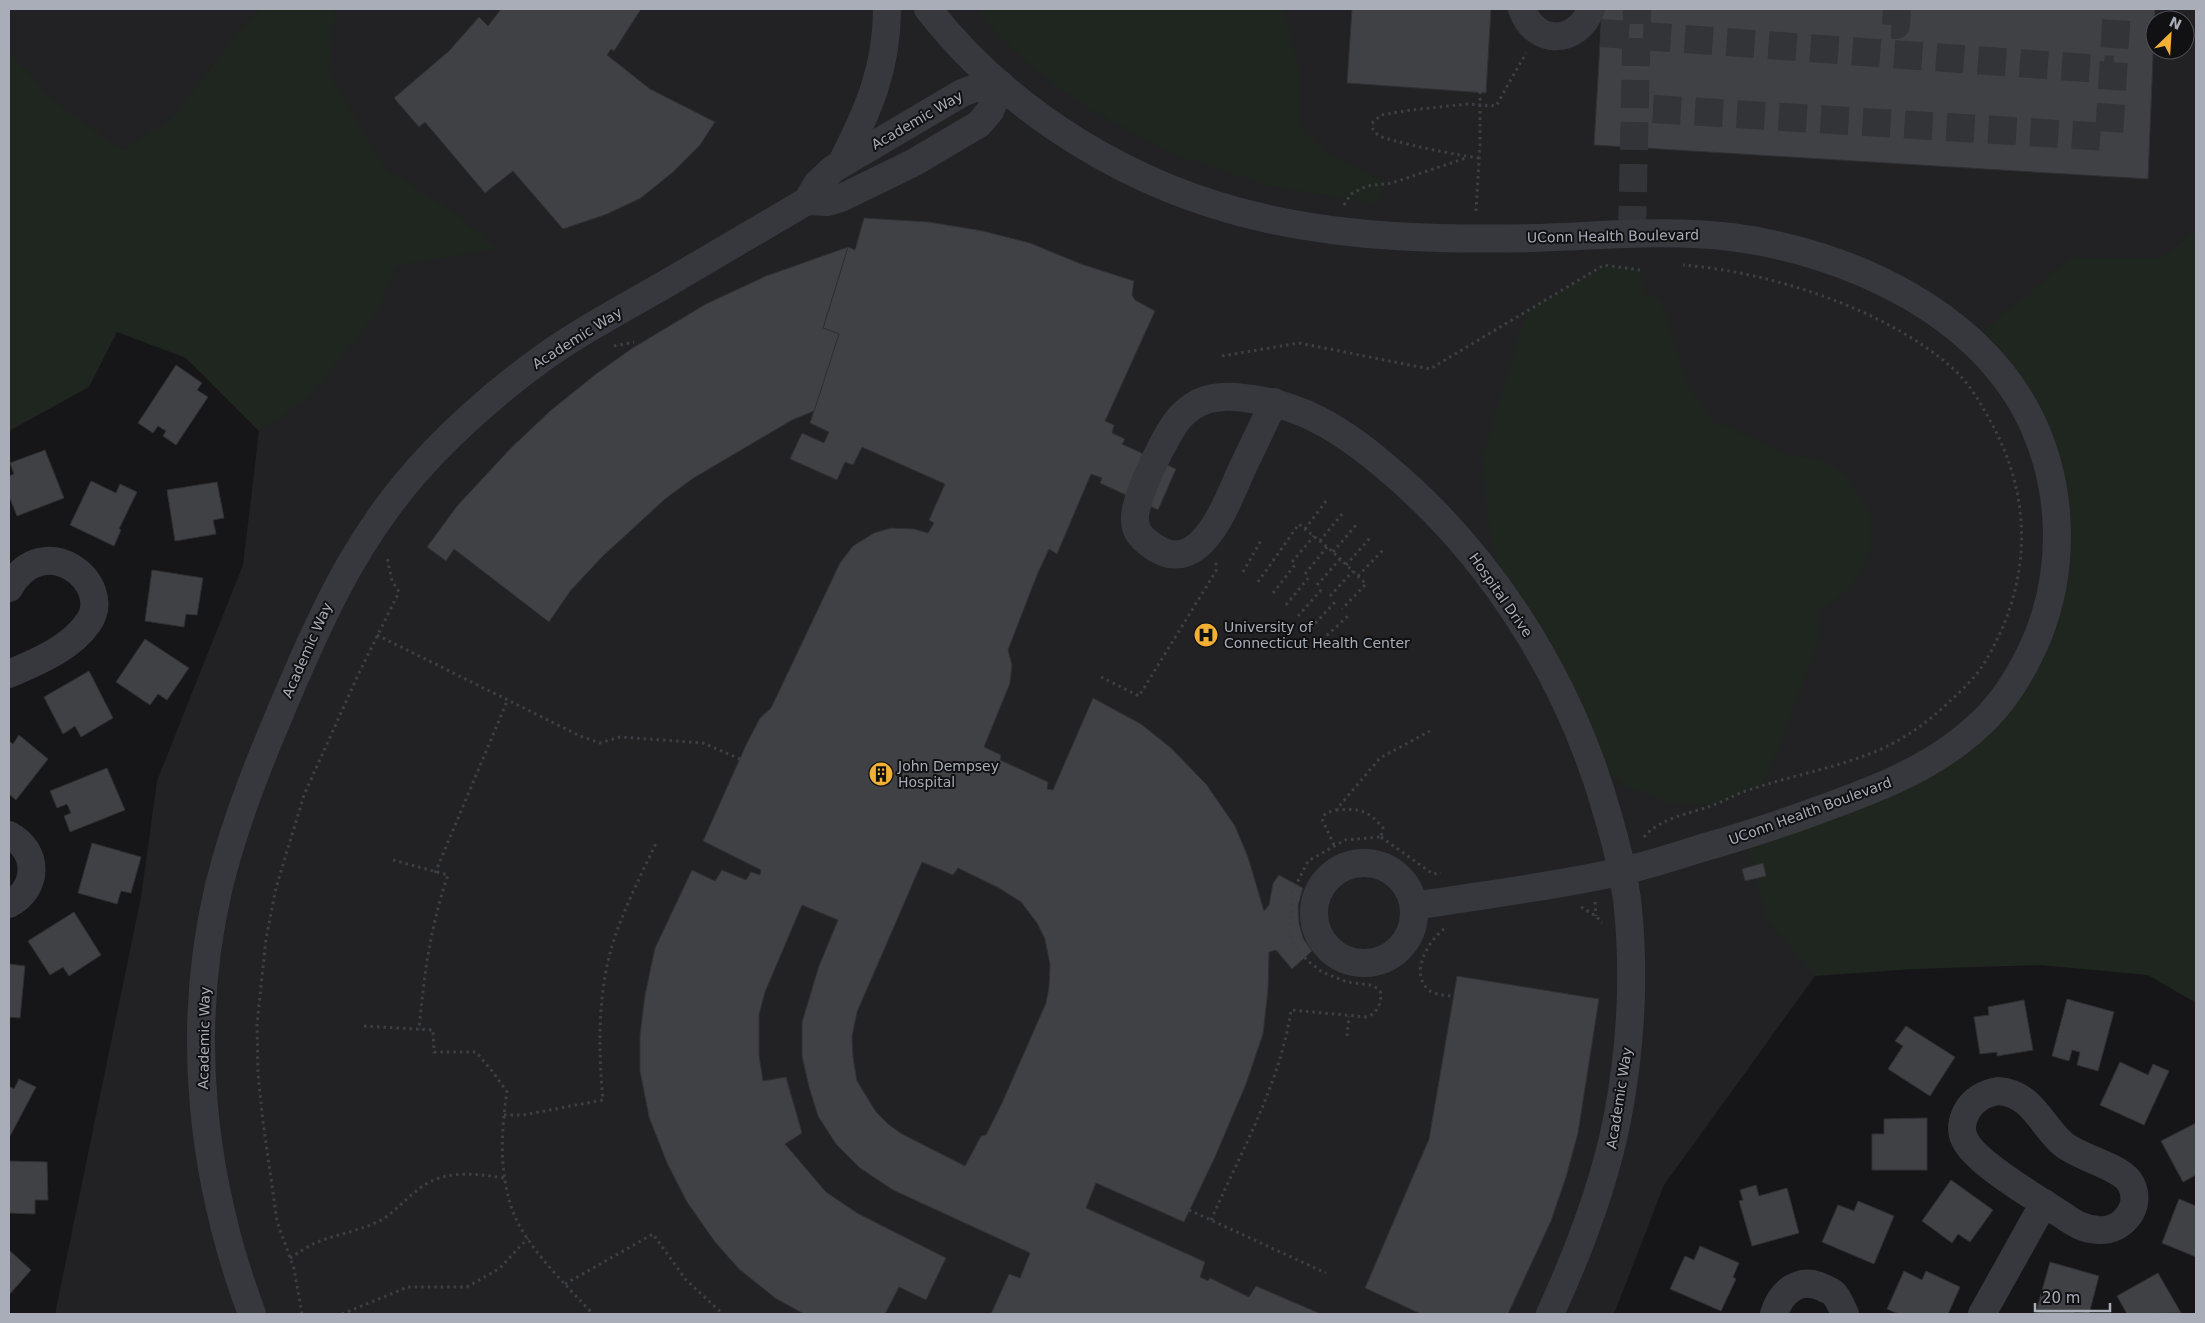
<svg xmlns="http://www.w3.org/2000/svg" width="2205" height="1323" viewBox="0 0 2205 1323" font-family="'DejaVu Sans',sans-serif">
  <style>
    .built { fill: #222225; fill-rule: evenodd }
    .green { fill: #1e261f }
    .building { fill: #404145; stroke: #303034; fill-rule: evenodd }
    .lines { fill: none; stroke-linecap: round; stroke-linejoin: round }
    .minor-tunnel { stroke: #333438; stroke-width: 28; stroke-dasharray: 28 14; stroke-linecap: butt }
    .path { stroke: #3d3f44; stroke-width: 3; stroke-dasharray: 2.5 4; stroke-linecap: butt }
    .minor { stroke: #37383d; stroke-width: 28 }
    .labels { text-anchor: middle; dominant-baseline: central; stroke-width: 4; stroke-linejoin: round; paint-order: stroke }
    .street-label { font-size: 14px; fill: #a8adb8; stroke: #111113 }
    .poi-label { font-size: 14px; fill: #a8adb8; stroke: #111113; text-anchor: start }
  </style>
  <rect width="100%" height="100%" fill="#161618"/>
  <path class="built" d="M 9,9 L 2196,9 L 2196,714 L 2087,826 L 1815,976 L 1664,1185 L 1614,1314 L 55,1314 L 141,897 L 157,781 L 243,565 L 259,431 L 9,97 ZM 2155,20 L 2185,20 L 2185,50 L 2155,50 Z"/>
  <g class="green">
    <path d="M 263,9 L 335,9 L 329,73 L 385,169 L 449,209 L 497,248 L 397,266 L 376,314 L 309,397 L 259,431 L 186,358 L 117,332 L 89,387 L 9,431 L 9,51 L 53,101 L 123,150 L 174,116 L 240,30 Z"/>
    <path d="M 976,9 L 1283,9 L 1299,71 L 1299,126 L 1330,155 L 1383,182 L 1377,204 L 1266,185 L 1170,153 L 1092,110 L 1045,78 L 1005,43 Z"/>
    <path d="M 2196,230 L 2196,1003 L 2148,975 L 2040,965 L 1913,969 L 1815,976 L 1766,918 L 1745,836 L 1928,763 L 1995,712 L 2041,632 L 2055,474 L 1977,344 L 1987,328 L 2071,258 L 2161,258 Z"/>
    <path d="M 1604,265 L 1640,270 L 1645,293 L 1661,300 L 1689,390 L 1701,402 L 1713,421 L 1789,455 L 1826,461 L 1848,476 L 1869,510 L 1872,532 L 1871,548 L 1866,564 L 1858,578 L 1846,592 L 1819,611 L 1821,634 L 1770,772 L 1758,788 L 1743,792 L 1713,805 L 1669,803 L 1624,785 L 1601,764 L 1508,596 L 1491,546 L 1482,459 L 1526,312 Z"/>
  </g>
  <g class="building">
    <path d="M 501,9 L 641,9 L 614,51 L 611,49 L 607,55 L 650,89 L 715,122 L 700,145 L 673,172 L 641,198 L 607,214 L 563,229 L 513,171 L 485,193 L 425,122 L 419,127 L 394,98 L 449,51 L 479,17 L 488,26 Z"/>
    <path d="M 1352,9 L 1491,9 L 1486,93 L 1347,83 Z"/>
    <path d="M 1602,9 L 2155,9 L 2148,179 L 1594,145 Z"/>
    <path d="M 864,218 L 929,222 L 983,231 L 1030,243 L 1081,264 L 1134,281 L 1132,295 L 1135,300 L 1155,311 L 1105,421 L 1114,425 L 1112,433 L 1125,439 L 1122,444 L 1176,469 L 1158,510 L 1100,483 L 1102,478 L 1091,474 L 1057,554 L 1049,549 L 1037,575 L 1008,650 L 1012,665 L 1010,683 L 984,747 L 1001,755 L 1000,760 L 1048,782 L 1047,789 L 1053,790 L 1093,698 L 1141,724 L 1171,748 L 1206,784 L 1235,826 L 1248,857 L 1264,911 L 1269,905 L 1273,883 L 1279,875 L 1303,888 L 1298,906 L 1299,923 L 1303,938 L 1312,951 L 1292,969 L 1276,950 L 1269,952 L 1268,990 L 1263,1034 L 1246,1084 L 1215,1157 L 1184,1222 L 1096,1183 L 1086,1208 L 1205,1262 L 1200,1277 L 1208,1281 L 1210,1278 L 1249,1297 L 1256,1286 L 1321,1314 L 991,1314 L 1009,1274 L 1020,1278 L 1030,1253 L 893,1190 L 860,1168 L 836,1144 L 818,1116 L 809,1087 L 802,1056 L 802,1022 L 819,966 L 838,920 L 802,905 L 765,992 L 759,1015 L 759,1055 L 763,1081 L 786,1077 L 802,1133 L 785,1144 L 826,1192 L 857,1213 L 946,1258 L 926,1300 L 899,1287 L 885,1314 L 804,1314 L 775,1298 L 739,1269 L 715,1242 L 687,1202 L 667,1163 L 649,1117 L 640,1071 L 640,1035 L 645,995 L 655,948 L 692,870 L 715,881 L 722,870 L 746,880 L 751,872 L 760,875 L 761,870 L 703,841 L 746,745 L 760,718 L 771,708 L 840,563 L 853,546 L 874,533 L 891,528 L 914,529 L 928,533 L 934,523 L 929,520 L 945,484 L 862,447 L 853,465 L 845,462 L 837,480 L 790,459 L 802,433 L 824,443 L 829,432 L 810,423 L 839,334 L 823,328 L 848,247 L 855,250 ZM 922,862 L 953,875 L 958,868 L 999,888 L 1021,902 L 1037,923 L 1045,939 L 1050,965 L 1049,987 L 1046,1003 L 1002,1103 L 986,1135 L 981,1136 L 965,1166 L 902,1134 L 888,1124 L 876,1112 L 857,1081 L 853,1057 L 852,1037 L 857,1012 Z"/>
    <path d="M 848,247 L 823,328 L 839,334 L 814,411 L 792,420 L 692,479 L 665,499 L 603,556 L 571,590 L 549,622 L 454,549 L 446,561 L 427,547 L 457,506 L 510,449 L 550,411 L 596,374 L 631,349 L 706,304 L 766,276 Z"/>
    <path d="M 176,365 L 202,383 L 197,390 L 208,397 L 176,445 L 163,436 L 166,431 L 158,426 L 153,433 L 138,423 Z"/>
    <path d="M 45,450 L 64,498 L 17,516 L 9,496 L 9,476 L 14,474 L 10,463 Z"/>
    <path d="M 91,481 L 116,493 L 120,484 L 137,492 L 119,529 L 121,530 L 114,546 L 70,525 Z"/>
    <path d="M 217,482 L 224,518 L 213,520 L 216,534 L 175,541 L 167,490 Z"/>
    <path d="M 152,570 L 203,578 L 197,615 L 186,614 L 184,627 L 145,621 Z"/>
    <path d="M 145,639 L 189,668 L 167,700 L 158,694 L 150,705 L 116,682 Z"/>
    <path d="M 89,671 L 113,718 L 81,737 L 75,726 L 63,734 L 44,697 Z"/>
    <path d="M 19,735 L 48,759 L 16,800 L 9,794 L 9,741 L 13,744 Z"/>
    <path d="M 107,768 L 125,810 L 70,832 L 64,816 L 71,813 L 67,804 L 57,808 L 50,791 Z"/>
    <path d="M 92,843 L 141,857 L 131,893 L 121,891 L 117,904 L 78,893 Z"/>
    <path d="M 1763,863 L 1766,876 L 1745,881 L 1742,869 Z"/>
    <path d="M 74,912 L 101,955 L 69,976 L 63,967 L 50,975 L 28,941 Z"/>
    <path d="M 9,964 L 25,966 L 20,1018 L 9,1017 Z"/>
    <path d="M 1457,976 L 1599,999 L 1578,1133 L 1566,1177 L 1551,1221 L 1508,1314 L 1421,1314 L 1365,1288 L 1429,1139 Z"/>
    <path d="M 2067,999 L 2114,1012 L 2098,1071 L 2077,1065 L 2080,1052 L 2072,1050 L 2069,1061 L 2052,1056 Z"/>
    <path d="M 2024,1000 L 2033,1050 L 1997,1056 L 1997,1052 L 1980,1054 L 1974,1017 L 1989,1015 L 1988,1007 Z"/>
    <path d="M 1906,1026 L 1955,1057 L 1930,1096 L 1888,1069 L 1903,1046 L 1895,1041 Z"/>
    <path d="M 2120,1062 L 2148,1075 L 2153,1064 L 2169,1071 L 2144,1125 L 2100,1105 Z"/>
    <path d="M 19,1079 L 36,1087 L 9,1138 L 9,1086 L 14,1089 Z"/>
    <path d="M 1927,1118 L 1927,1170 L 1872,1170 L 1872,1134 L 1884,1134 L 1884,1119 Z"/>
    <path d="M 2196,1123 L 2196,1175 L 2183,1182 L 2161,1141 Z"/>
    <path d="M 9,1161 L 47,1162 L 48,1200 L 35,1200 L 35,1214 L 9,1213 Z"/>
    <path d="M 1951,1180 L 1993,1210 L 1970,1242 L 1958,1234 L 1952,1243 L 1922,1221 Z"/>
    <path d="M 1756,1185 L 1759,1196 L 1787,1188 L 1799,1233 L 1752,1246 L 1739,1201 L 1743,1200 L 1740,1190 Z"/>
    <path d="M 2179,1199 L 2196,1206 L 2196,1257 L 2162,1243 Z"/>
    <path d="M 1858,1201 L 1894,1216 L 1874,1264 L 1822,1242 L 1838,1205 L 1854,1211 Z"/>
    <path d="M 1700,1246 L 1739,1263 L 1733,1277 L 1736,1279 L 1721,1311 L 1670,1289 L 1685,1256 L 1694,1260 Z"/>
    <path d="M 9,1250 L 31,1270 L 9,1295 Z"/>
    <path d="M 2050,1262 L 2099,1276 L 2089,1314 L 2075,1312 L 2074,1314 L 2045,1314 L 2036,1312 Z"/>
    <path d="M 1904,1271 L 1922,1280 L 1926,1271 L 1960,1287 L 1948,1314 L 1899,1314 L 1887,1309 Z"/>
    <path d="M 2158,1273 L 2181,1313 L 2127,1314 L 2117,1296 Z"/>
  </g>
  <g class="lines">
    <g class="minor-tunnel">
      <path d="M 1891,25 L 1896,25 L 1897,9"/>
      <path d="M 1601,33 L 2113,70"/>
      <path d="M 1653,109 L 2109,137 L 2117,9"/>
      <path d="M 1632,234 L 1637,9"/>
    </g>
    <g class="path">
      <path d="M 1479,158 C 1466,157 1386,141 1378,135 C 1376,133 1374,131 1373,129 L 1373,122 L 1381,115 L 1411,110 L 1468,104 L 1496,106 L 1526,53"/>
      <path d="M 1344,205 L 1351,194 L 1367,186 L 1392,183 L 1466,158"/>
      <path d="M 1476,211 L 1480,145 L 1480,92"/>
      <path d="M 614,346 L 634,342"/>
      <path d="M 1222,356 L 1299,343 L 1430,369 L 1604,265 L 1640,270"/>
      <path d="M 1305,529 L 1326,501"/>
      <path d="M 1320,541 L 1342,514"/>
      <path d="M 1333,552 L 1356,525"/>
      <path d="M 1292,562 L 1314,536"/>
      <path d="M 1346,565 L 1370,538"/>
      <path d="M 1243,572 L 1262,539"/>
      <path d="M 1305,574 L 1327,547"/>
      <path d="M 1358,576 L 1383,550"/>
      <path d="M 1258,582 L 1299,524 L 1333,552 L 1366,584 L 1342,609"/>
      <path d="M 1317,585 L 1340,559"/>
      <path d="M 1273,593 L 1295,565"/>
      <path d="M 1330,596 L 1353,571"/>
      <path d="M 1286,605 L 1309,577"/>
      <path d="M 1298,616 L 1322,589"/>
      <path d="M 1311,628 L 1335,602"/>
      <path d="M 377,635 L 580,736 L 600,743 L 620,737 L 703,743 L 740,759"/>
      <path d="M 1322,640 L 1348,616"/>
      <path d="M 1101,677 L 1139,696 L 1216,571 L 1216,563"/>
      <path d="M 1336,810 C 1359,808 1368,810 1383,828 L 1381,837"/>
      <path d="M 1381,837 L 1433,874 L 1441,873"/>
      <path d="M 1644,837 C 1660,818 1688,814 1711,806 C 1722,802 1732,796 1743,792 C 1785,777 1828,770 1869,754 C 1899,743 1926,724 1949,702 C 1961,691 1974,679 1983,665 C 2032,586 2035,498 1988,417 C 1978,398 1965,378 1949,365 C 1882,308 1770,272 1683,265"/>
      <path d="M 1334,845 L 1322,819 L 1326,813 L 1336,810 L 1380,758 L 1430,731"/>
      <path d="M 393,860 L 448,875 C 430,928 424,975 419,1030"/>
      <path d="M 435,873 L 508,699"/>
      <path d="M 1595,902 L 1596,916"/>
      <path d="M 1581,907 L 1596,916 L 1602,923"/>
      <path d="M 1444,929 C 1428,941 1409,974 1429,990 C 1434,995 1444,995 1451,996"/>
      <path d="M 364,1026 L 433,1030 L 434,1052 L 476,1052 L 493,1072 L 507,1092 C 501,1131 499,1171 512,1209 C 524,1245 567,1286 593,1314"/>
      <path d="M 1347,1036 L 1349,1016"/>
      <path d="M 504,1115 L 523,1115 L 603,1100 C 599,1056 598,1014 606,971 C 614,927 637,884 656,843"/>
      <path d="M 1189,1210 L 1326,1273"/>
      <path d="M 1211,1220 C 1241,1152 1280,1084 1291,1010 L 1367,1017 C 1377,1013 1381,1005 1381,993 L 1377,988 L 1370,985 L 1347,982 L 1322,972 L 1309,962 L 1297,949 L 1289,933 L 1293,891 L 1308,861 L 1345,840 L 1381,837"/>
      <path d="M 290,1258 C 298,1253 305,1248 313,1244 C 333,1235 355,1232 375,1223 C 390,1217 401,1203 414,1193 C 440,1169 471,1173 504,1178"/>
      <path d="M 565,1284 L 653,1234 L 686,1280 L 723,1314"/>
      <path d="M 302,1314 L 294,1269 L 277,1221 L 263,1122 L 258,1074 L 257,1024 L 266,939 L 276,888 L 304,795 L 358,675 L 399,592 L 392,581 L 387,557"/>
      <path d="M 342,1314 L 408,1287 L 467,1287 L 500,1268 L 528,1238"/>
    </g>
    <g class="minor">
      <path d="M 928,9 C 1010,114 1134,189 1264,218 C 1352,238 1444,240 1535,238 C 1600,236 1666,229 1731,237 C 1848,252 1981,312 2033,424 C 2063,490 2065,568 2038,636 C 2024,669 2005,702 1978,726 C 1932,769 1874,790 1816,811 C 1778,825 1740,837 1702,848 C 1674,857 1646,866 1618,872 C 1551,887 1482,895 1414,906"/>
      <path d="M 1522,9 C 1535,46 1577,45 1591,9"/>
      <path d="M 841,164 C 868,111 887,69 887,9"/>
      <path d="M 1274,402 C 1263,425 1252,448 1241,471 C 1225,507 1197,587 1145,540 C 1139,535 1135,528 1135,520 C 1133,500 1167,431 1181,416 C 1188,409 1196,403 1206,400 C 1218,396 1231,396 1244,398 C 1298,403 1339,428 1380,462 C 1490,552 1570,679 1608,816 C 1616,843 1623,871 1627,899 C 1635,971 1631,1048 1617,1120 C 1604,1186 1578,1253 1550,1314"/>
      <path d="M 9,588 C 44,526 116,584 88,623 C 70,649 36,662 9,674"/>
      <path d="M 9,835 C 39,851 39,888 9,904"/>
      <circle cx="1364" cy="913" r="50"/>
      <path d="M 1998,1091 C 2032,1093 2041,1125 2063,1144 C 2081,1159 2122,1166 2131,1184 C 2143,1207 2122,1232 2098,1230 C 2084,1229 2075,1224 2064,1216 C 2041,1201 1975,1163 1965,1140 C 1960,1131 1962,1120 1967,1111 C 1973,1100 1985,1093 1998,1091 Z"/>
      <path d="M 252,1314 C 201,1178 185,1029 219,886 C 236,817 264,750 292,685 C 330,596 367,521 435,451 C 467,418 503,387 540,360 C 579,332 622,309 664,285 C 712,257 759,229 807,201 L 827,202 L 841,198 L 913,163 L 979,124 L 990,111 L 1001,85 L 975,88 L 962,93 L 833,169 L 817,184 L 807,201"/>
      <path d="M 1774,1314 C 1781,1291 1800,1276 1824,1288 C 1827,1290 1832,1291 1834,1294 C 1839,1299 1842,1308 1845,1314"/>
      <path d="M 1982,1314 L 2044,1203"/>
    </g>
  </g>
  <defs>
    <symbol id="hospital-disc" viewBox="-11 -11 22 22"><circle r="9.5" fill="#f2b134" stroke="#111113"/><path d="M-5-5h3v3.5h4V-5h3V5h-3V1.5h-4V5h-3Z" fill="#111"/></symbol>
    <symbol id="building-disc" viewBox="-11 -11 22 22"><circle r="9.5" fill="#f2b134" stroke="#111113"/><path d="M-4-6H4V6H1V3H-1V6H-4ZM-2.5-4.3h1.7v1.8h-1.7ZM.8-4.3h1.7v1.8H.8ZM-2.5-1h1.7V.8h-1.7ZM.8-1h1.7V.8H.8Z" fill="#111"/></symbol>
  </defs>
  <g fill-rule="evenodd">
    <use href="#hospital-disc" x="1192" y="621" width="28" height="28"/>
    <use href="#building-disc" x="867" y="760" width="28" height="28"/>
  </g>
  <g class="labels">
    <g class="street-label">
      <text transform="translate(917 120) rotate(-30)">Academic Way</text>
      <text transform="translate(1613 236) rotate(-1)">UConn Health Boulevard</text>
      <text transform="translate(577 338) rotate(-32)">Academic Way</text>
      <text transform="translate(1501 595) rotate(55)">Hospital Drive</text>
      <text transform="translate(307 650) rotate(-66)">Academic Way</text>
      <text transform="translate(1810 811) rotate(-20)">UConn Health Boulevard</text>
      <text transform="translate(204 1038) rotate(-89)">Academic Way</text>
      <text transform="translate(1619 1098) rotate(-81)">Academic Way</text>
    </g>
    <g class="poi-label">
      <text x="1224" y="627">University of<tspan x="1224" dy="16">Connecticut Health Center</tspan></text>
      <text x="898" y="766">John Dempsey<tspan x="898" dy="16">Hospital</tspan></text>
    </g>
  </g>
  <rect width="2205" height="1323" fill="none" stroke="#a8adb8" stroke-width="20"/>
  <g transform="translate(2170 35) rotate(25)"><circle r="24" fill="#111113" stroke="#4d4f55"/>
  <path d="M0-4L9 19L0 12L-9 19Z" fill="#f2b134"/>
  <text y="-8" font-size="14" font-weight="bold" text-anchor="middle" fill="#a8adb8">N</text>
  </g>
  <path d="M2035 1303v8h75v-8" fill="none" stroke="#a8adb8" stroke-width="2.5"/>
  <text x="2042" y="1303" font-size="15" fill="#a8adb8" stroke="#111113" stroke-width="4" paint-order="stroke">20 m</text>
</svg>
